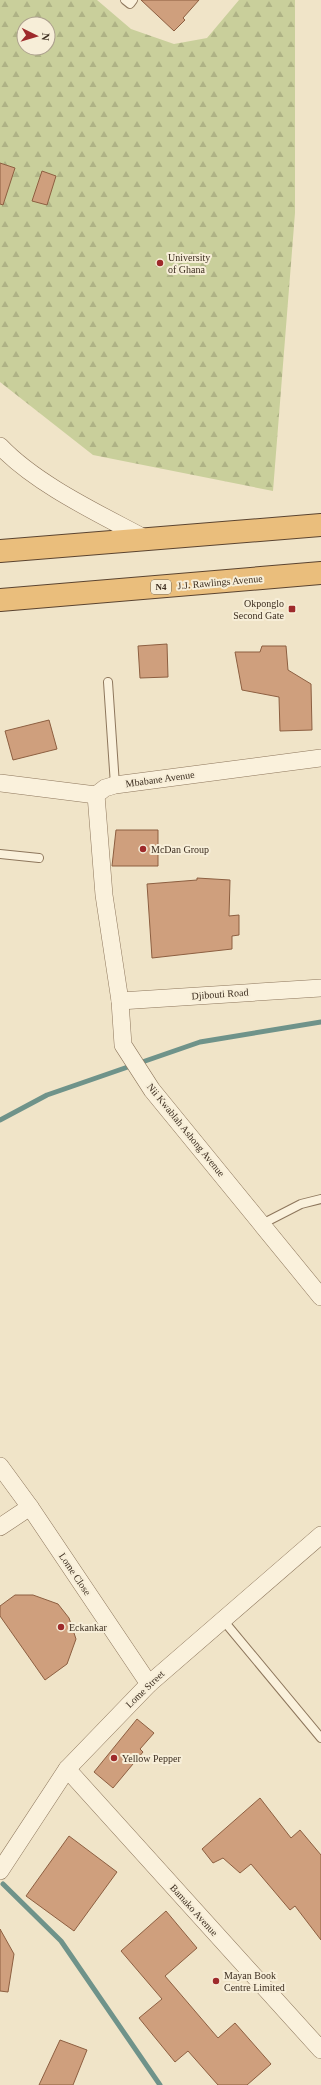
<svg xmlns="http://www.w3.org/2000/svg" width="321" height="2085" viewBox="0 0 321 2085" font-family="Georgia,serif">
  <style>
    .forest { fill: url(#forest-firs); fill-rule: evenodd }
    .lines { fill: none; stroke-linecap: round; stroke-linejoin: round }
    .stream { stroke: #6f938a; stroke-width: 5 }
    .building { fill: #cf9f7d; stroke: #8d5f41 }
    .service-casing { stroke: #8d765c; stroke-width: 10 }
    .minor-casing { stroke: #8d765c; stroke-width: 18 }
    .trunk-casing { stroke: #5b4430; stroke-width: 24 }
    .service { stroke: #faf1dc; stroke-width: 8 }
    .minor { stroke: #faf1dc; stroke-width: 17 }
    .trunk { stroke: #eabe7c; stroke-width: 22 }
    .poi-dot { fill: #9e2a2b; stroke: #f7eed8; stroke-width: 1.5 }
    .labels { text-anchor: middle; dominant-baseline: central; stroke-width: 4; stroke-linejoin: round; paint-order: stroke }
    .shield { fill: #f7eed8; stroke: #756857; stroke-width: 1 }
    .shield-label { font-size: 9px; font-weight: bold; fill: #3d2e20 }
    .poi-label { font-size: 10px; fill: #3d2e20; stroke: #f7eed8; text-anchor: start }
    .street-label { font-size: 10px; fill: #3d2e20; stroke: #f7eed8 }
  </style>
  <defs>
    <pattern id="forest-firs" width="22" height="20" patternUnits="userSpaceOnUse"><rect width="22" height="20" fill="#c9cf9b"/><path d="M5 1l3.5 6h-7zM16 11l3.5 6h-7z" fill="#aeb285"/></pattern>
  </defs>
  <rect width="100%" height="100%" fill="#f0e4c8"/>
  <path class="forest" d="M 0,0 L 97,0 L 131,29 L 174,44 L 207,38 L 239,0 L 295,0 L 295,213 L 273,491 L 93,455 L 0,382 ZM 24,24 L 48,24 L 48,48 L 24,48 Z"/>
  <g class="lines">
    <g class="stream">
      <path d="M 0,1120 L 47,1095 L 200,1042 L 321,1022"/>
      <path d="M 3,1884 L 61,1941 L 160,2085"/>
    </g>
  </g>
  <g class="building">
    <path d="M 141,0 L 199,0 L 183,18 L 185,20 L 174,31 Z"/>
    <path d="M 0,163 L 15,168 L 3,205 L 0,204 Z"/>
    <path d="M 42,171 L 56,176 L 47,205 L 32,201 Z"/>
    <path d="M 167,644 L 168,677 L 140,678 L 138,646 Z"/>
    <path d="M 262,646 L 286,646 L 288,670 L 311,684 L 312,730 L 280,731 L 279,697 L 242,690 L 235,652 L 260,652 Z"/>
    <path d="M 49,720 L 57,749 L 13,760 L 5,731 Z"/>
    <path d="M 116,830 L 158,830 L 158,866 L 112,866 Z"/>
    <path d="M 197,878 L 230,880 L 229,916 L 239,915 L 239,935 L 232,936 L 232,949 L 152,958 L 147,884 L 197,880 Z"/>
    <path d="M 15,1595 L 33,1595 L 58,1604 L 69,1618 L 76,1639 L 67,1664 L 45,1680 L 0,1616 L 0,1606 Z"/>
    <path d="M 137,1719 L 154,1733 L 140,1749 L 143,1752 L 113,1788 L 94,1772 Z"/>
    <path d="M 260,1798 L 291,1838 L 300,1830 L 321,1855 L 321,1940 L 295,1906 L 290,1910 L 251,1864 L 240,1873 L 223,1858 L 213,1863 L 202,1849 Z"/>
    <path d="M 69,1836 L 117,1872 L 74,1931 L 26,1896 Z"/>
    <path d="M 166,1911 L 197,1948 L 165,1976 L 218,2038 L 235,2023 L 271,2064 L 247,2085 L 218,2085 L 188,2051 L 175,2062 L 139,2018 L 162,1999 L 121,1951 Z"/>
    <path d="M 0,1929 L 14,1954 L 8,1992 L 0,1991 Z"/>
    <path d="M 60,2040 L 87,2050 L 73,2085 L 39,2085 Z"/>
  </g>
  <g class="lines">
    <defs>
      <g id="service">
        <path d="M 125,0 L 130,4 L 133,0"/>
        <path d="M 108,682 L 115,785"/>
        <path d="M 0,854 L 39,858"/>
        <path d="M 262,1224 L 301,1204 L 321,1199"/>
        <path d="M 223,1620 L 321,1738"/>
      </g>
      <g id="minor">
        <path d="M 0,446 C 37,485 100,514 148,540"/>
        <path d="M 0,783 L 96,795 L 105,788 L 115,785 L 321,758"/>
        <path d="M 96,795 L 104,895 L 120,1001 L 123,1045 L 152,1090 L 321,1297"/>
        <path d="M 120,1001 L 321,988"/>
        <path d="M 0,1466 L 30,1507 L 149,1684"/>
        <path d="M 0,1527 L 30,1507"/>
        <path d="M 67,1769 L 321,2050"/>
        <path d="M 0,1871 L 67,1769 L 149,1684 L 321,1535"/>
      </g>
      <g id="trunk">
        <path d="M 0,551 L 321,525"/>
        <path d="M 0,600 L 321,573"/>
      </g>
    </defs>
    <use href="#service" class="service-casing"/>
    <use href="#minor" class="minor-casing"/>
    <use href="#trunk" class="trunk-casing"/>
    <use href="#service" class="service"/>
    <use href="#minor" class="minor"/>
    <use href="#trunk" class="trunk"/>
  </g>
  <g class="poi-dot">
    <circle cx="160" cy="263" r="4"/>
    <rect x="288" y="605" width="8" height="8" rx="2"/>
    <circle cx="143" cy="849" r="4"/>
    <circle cx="61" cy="1627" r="4"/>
    <circle cx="114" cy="1758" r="4"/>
    <circle cx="216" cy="1981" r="4"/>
  </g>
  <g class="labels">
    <rect class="shield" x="151" y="580" width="20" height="14" rx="3"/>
    <g class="shield-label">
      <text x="161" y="587">N4</text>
    </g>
    <g class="poi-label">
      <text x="168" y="257">University<tspan x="168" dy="12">of Ghana</tspan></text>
      <text x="284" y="603" text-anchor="end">Okponglo<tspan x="284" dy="12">Second Gate</tspan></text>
      <text x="151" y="849">McDan Group</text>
      <text x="69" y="1627">Eckankar</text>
      <text x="122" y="1758">Yellow Pepper</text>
      <text x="224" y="1975">Mayan Book<tspan x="224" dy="12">Centre Limited</tspan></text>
    </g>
    <g class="street-label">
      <text transform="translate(220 582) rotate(-5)">J.J. Rawlings Avenue</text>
      <text transform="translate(160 779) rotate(-8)">Mbabane Avenue</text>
      <text transform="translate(220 994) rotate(-4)">Djibouti Road</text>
      <text transform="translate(186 1130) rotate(51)">Nii Kwablah Ashong Avenue</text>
      <text transform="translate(75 1574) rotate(56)">Lome Close</text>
      <text transform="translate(145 1689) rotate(-44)">Lome Street</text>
      <text transform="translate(194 1910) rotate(48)">Bamako Avenue</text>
    </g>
  </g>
  <g transform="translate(36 36) rotate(95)"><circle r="19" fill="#f7eed8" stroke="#ada18e"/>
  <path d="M0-3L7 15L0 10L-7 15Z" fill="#9e2a2b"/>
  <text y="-6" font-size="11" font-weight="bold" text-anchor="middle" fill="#3d2e20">N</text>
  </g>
</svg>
